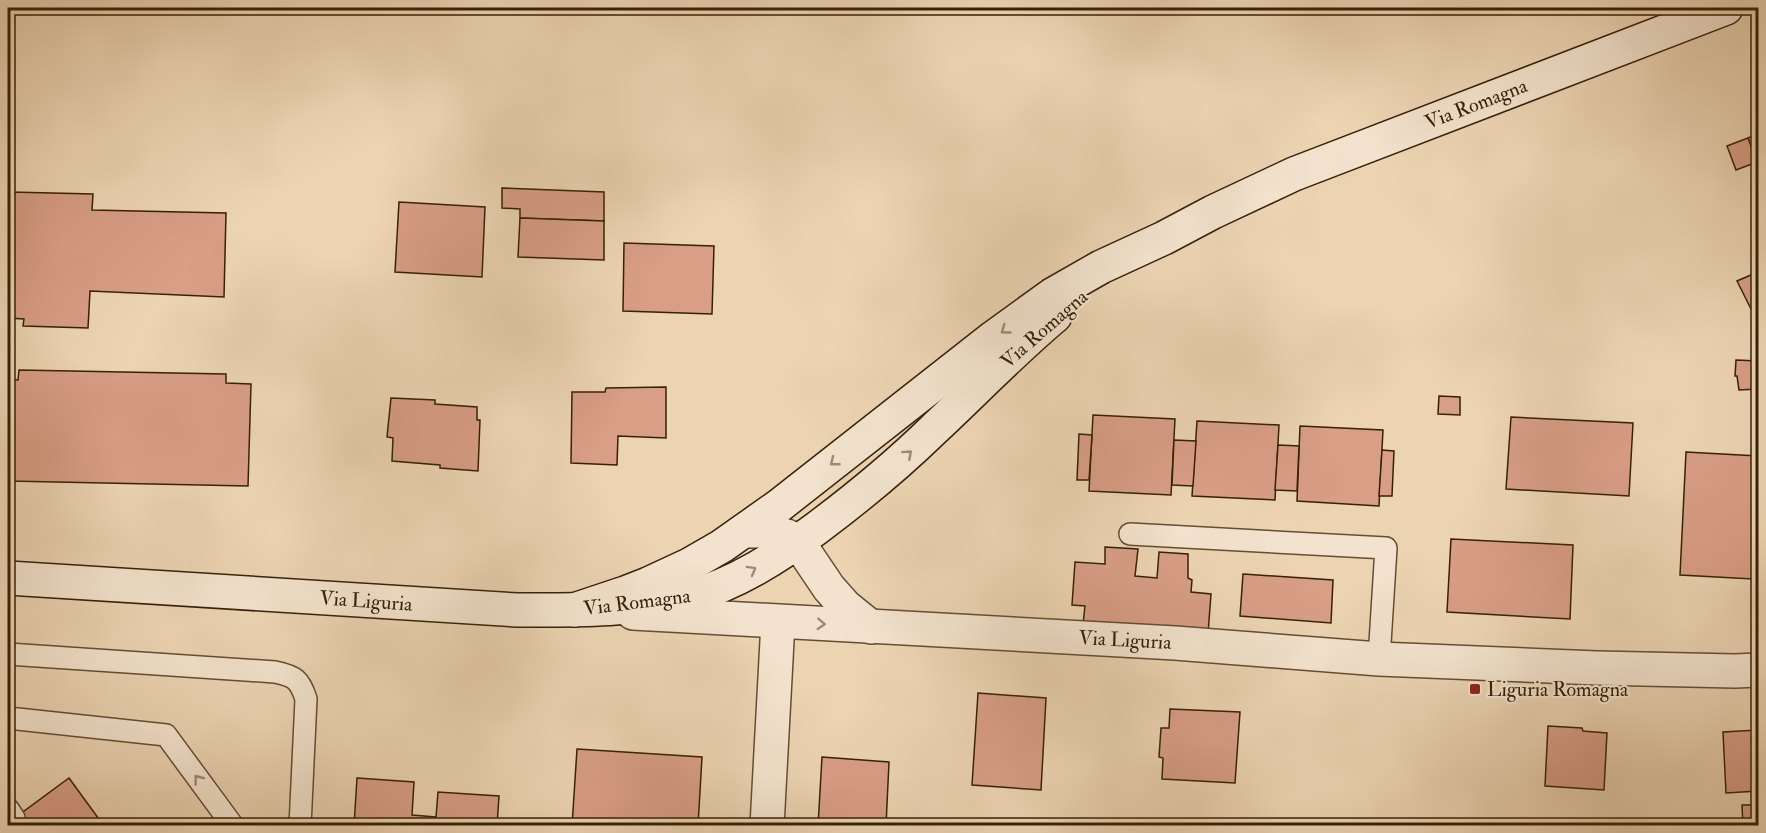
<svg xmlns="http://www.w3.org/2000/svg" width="1766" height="833" viewBox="0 0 1766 833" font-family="'IM FELL Double Pica',serif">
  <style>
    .building { fill: #d89e86; stroke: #362007; stroke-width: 1.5 }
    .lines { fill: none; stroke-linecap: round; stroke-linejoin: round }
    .service-casing { stroke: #644d32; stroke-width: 24 }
    .minor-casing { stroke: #644d32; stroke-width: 36 }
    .secondary-casing { stroke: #362007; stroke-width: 36 }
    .service { stroke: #f3e3ce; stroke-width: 21 }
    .minor { stroke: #f3e3ce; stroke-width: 33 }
    .secondary { stroke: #f3e3ce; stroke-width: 33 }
    .oneway { stroke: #9e8b74 }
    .poi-dot { fill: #8f2418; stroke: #f3e3ce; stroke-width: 2 }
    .labels { text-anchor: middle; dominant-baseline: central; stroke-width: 4.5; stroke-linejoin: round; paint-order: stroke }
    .street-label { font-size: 20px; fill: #362007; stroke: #f3e3ce }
    .poi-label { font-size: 20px; fill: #362007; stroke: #f3e3ce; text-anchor: start }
  </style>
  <rect width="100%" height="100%" fill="#ecd4b3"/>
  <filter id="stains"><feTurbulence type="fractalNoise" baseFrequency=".00333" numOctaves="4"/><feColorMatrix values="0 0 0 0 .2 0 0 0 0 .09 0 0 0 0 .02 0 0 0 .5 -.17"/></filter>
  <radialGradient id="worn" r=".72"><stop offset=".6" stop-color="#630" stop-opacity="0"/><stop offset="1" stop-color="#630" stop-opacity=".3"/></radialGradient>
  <g class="building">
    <path d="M 1758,133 L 1758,161 L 1757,162 L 1748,138 Z"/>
    <path d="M 1748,138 L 1757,162 L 1736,170 L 1727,146 Z"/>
    <path d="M 502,188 L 604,192 L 604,221 L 520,218 L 520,209 L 502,208 Z"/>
    <path d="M 10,192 L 93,194 L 92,210 L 226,213 L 224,297 L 90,291 L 88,328 L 23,326 L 24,319 L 8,318 L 8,209 Z"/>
    <path d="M 399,202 L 485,207 L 482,277 L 395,272 Z"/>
    <path d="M 520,218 L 604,221 L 604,260 L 518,257 Z"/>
    <path d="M 624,243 L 714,246 L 712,314 L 623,311 Z"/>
    <path d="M 1758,272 L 1758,323 L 1737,281 Z"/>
    <path d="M 1736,360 L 1758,361 L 1758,389 L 1739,390 L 1737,376 L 1735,376 Z"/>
    <path d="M 19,370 L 226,374 L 226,383 L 251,384 L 248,486 L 8,481 L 8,379 L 18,380 Z"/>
    <path d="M 666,387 L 666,438 L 618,436 L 617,465 L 571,463 L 572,392 L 605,392 L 606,388 Z"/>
    <path d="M 1439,396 L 1460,397 L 1460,415 L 1438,414 Z"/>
    <path d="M 391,398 L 435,400 L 435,404 L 477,407 L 477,420 L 480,420 L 478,471 L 440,468 L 440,465 L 392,461 L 393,438 L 387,437 Z"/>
    <path d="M 1093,415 L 1175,419 L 1171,495 L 1089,491 Z"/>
    <path d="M 1511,417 L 1633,423 L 1629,496 L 1506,489 Z"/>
    <path d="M 1197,421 L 1279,425 L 1275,500 L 1192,496 Z"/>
    <path d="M 1300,426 L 1383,430 L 1379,506 L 1297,501 Z"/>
    <path d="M 1079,434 L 1092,435 L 1089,480 L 1077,480 Z"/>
    <path d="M 1174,440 L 1196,441 L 1193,486 L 1172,485 Z"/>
    <path d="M 1278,445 L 1299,446 L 1297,491 L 1275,490 Z"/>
    <path d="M 1382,450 L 1394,451 L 1392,496 L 1379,496 Z"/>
    <path d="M 1686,452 L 1758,456 L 1758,486 L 1753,579 L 1680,575 Z"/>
    <path d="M 1451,539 L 1573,545 L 1570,619 L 1447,612 Z"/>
    <path d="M 1105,547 L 1138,549 L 1135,576 L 1157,578 L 1159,552 L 1188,554 L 1188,578 L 1192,580 L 1191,592 L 1211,594 L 1208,634 L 1083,624 L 1085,606 L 1072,605 L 1075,562 L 1105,564 Z"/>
    <path d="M 1243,574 L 1333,580 L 1331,623 L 1240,616 Z"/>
    <path d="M 978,693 L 1046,698 L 1041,790 L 972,785 Z"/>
    <path d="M 1170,709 L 1240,712 L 1235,783 L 1162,779 L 1163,758 L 1159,757 L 1161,728 L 1169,728 Z"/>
    <path d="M 1548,726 L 1582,728 L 1583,731 L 1607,733 L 1604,790 L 1545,786 Z"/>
    <path d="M 1758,730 L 1758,791 L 1726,793 L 1723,732 Z"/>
    <path d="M 577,749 L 702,757 L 698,826 L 572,826 Z"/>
    <path d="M 822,757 L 889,762 L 886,826 L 818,826 Z"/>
    <path d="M 69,778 L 104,826 L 8,826 L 8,823 Z"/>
    <path d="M 357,778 L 414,782 L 412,815 L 436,817 L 438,792 L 499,796 L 497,826 L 354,826 Z"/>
    <path d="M 1742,805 L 1758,805 L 1758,826 L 1743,826 Z"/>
  </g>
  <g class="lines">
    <defs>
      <g id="service">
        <path d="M 1130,534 L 1386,548 L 1379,659"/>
        <path d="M 8,654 L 275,672 C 295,676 300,680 306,699 L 300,826"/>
        <path d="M 8,718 L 166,735 L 233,826"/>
        <path d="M 8,809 L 14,818"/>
      </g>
      <g id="minor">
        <path d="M 744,531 L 770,531 L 787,536 L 798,542 L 829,588 L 845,606 L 871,627"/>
        <path d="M 633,613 L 1175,643 L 1379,659 L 1597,668 L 1735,671 L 1758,670"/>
        <path d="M 767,826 L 778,622"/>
      </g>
      <g id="secondary">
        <path d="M 8,578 L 517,610 C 574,610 634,611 689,597 C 736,584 779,556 817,528 C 857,498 896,466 932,431 C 973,393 1012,352 1055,316"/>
        <path d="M 574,610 L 625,593 L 648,584 L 689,565 L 722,546 L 780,505 L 994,337 L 1052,295 L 1101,267 L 1164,238 L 1213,212 L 1294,174 L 1726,8"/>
      </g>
    </defs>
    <use href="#service" class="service-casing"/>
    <use href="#minor" class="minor-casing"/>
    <use href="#secondary" class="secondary-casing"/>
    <use href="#service" class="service"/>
    <use href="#minor" class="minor"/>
    <use href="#secondary" class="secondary"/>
  </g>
  <defs><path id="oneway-chevron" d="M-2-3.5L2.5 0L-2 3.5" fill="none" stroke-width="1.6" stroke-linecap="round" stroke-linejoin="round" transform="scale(1.5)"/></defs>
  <g class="oneway">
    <use href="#oneway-chevron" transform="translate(1005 330) rotate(144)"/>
    <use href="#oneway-chevron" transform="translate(908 454) rotate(-42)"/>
    <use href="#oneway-chevron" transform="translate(834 462) rotate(142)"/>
    <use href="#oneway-chevron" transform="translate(752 570) rotate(-29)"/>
    <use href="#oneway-chevron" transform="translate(821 624) rotate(3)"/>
    <use href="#oneway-chevron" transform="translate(198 779) rotate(-127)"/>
  </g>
  <rect class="poi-dot" x="1469" y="683" width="12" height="12" rx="3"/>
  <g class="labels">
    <g class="street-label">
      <text transform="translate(1476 104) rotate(-21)">Via Romagna</text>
      <text transform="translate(1044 329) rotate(-41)">Via Romagna</text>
      <text transform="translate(366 601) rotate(4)">Via Liguria</text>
      <text transform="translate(637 602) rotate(-7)">Via Romagna</text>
      <text transform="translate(1125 640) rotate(3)">Via Liguria</text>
    </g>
    <g class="poi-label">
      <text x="1487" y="689">Liguria Romagna</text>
    </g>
  </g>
  <rect width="1766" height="833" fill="none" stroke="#ecd4b3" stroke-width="30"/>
  <rect x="9" y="9" width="1748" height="815" fill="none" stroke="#362007" stroke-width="3"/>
  <rect x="15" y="15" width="1736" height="803" fill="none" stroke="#362007" stroke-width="1.5"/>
  <rect width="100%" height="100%" filter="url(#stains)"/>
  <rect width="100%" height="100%" fill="url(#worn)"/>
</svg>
